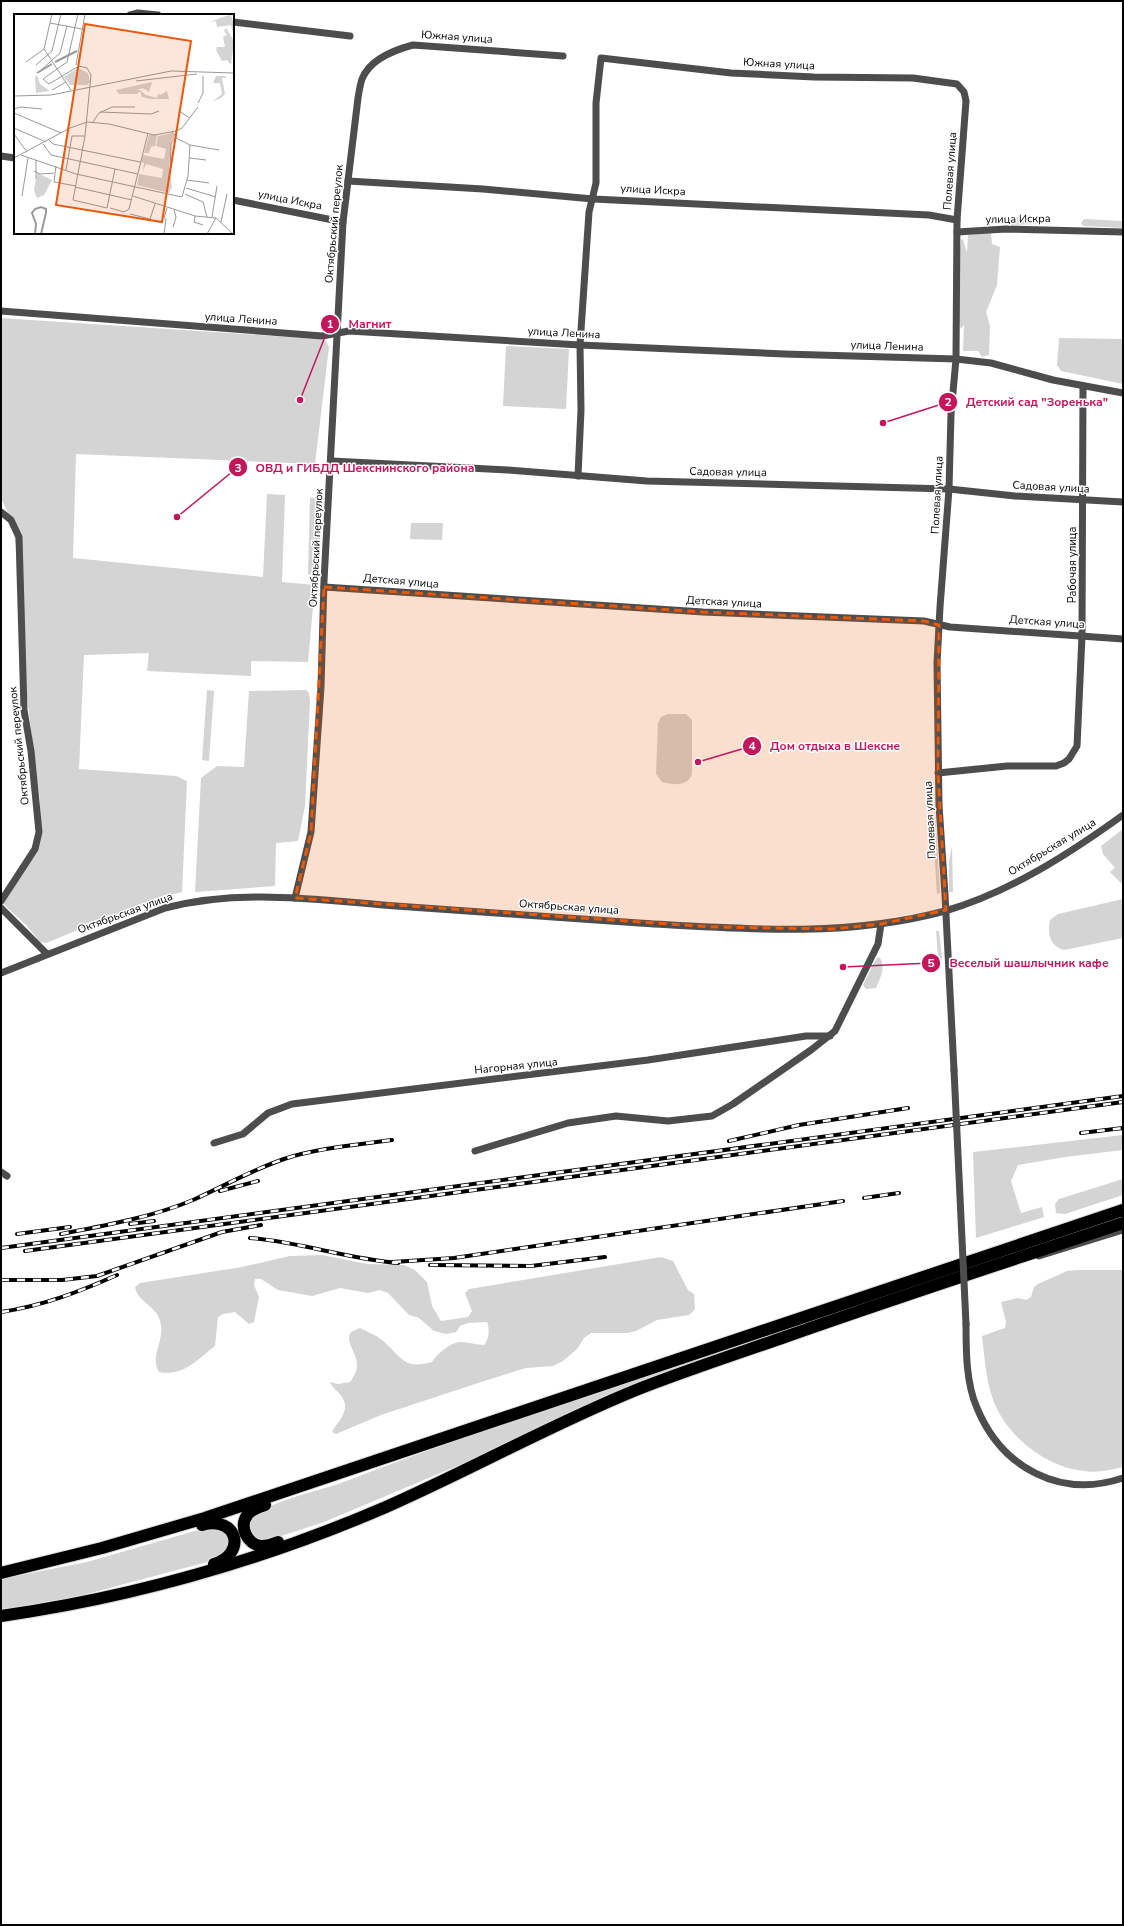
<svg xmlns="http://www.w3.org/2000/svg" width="1124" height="1926" viewBox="0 0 1124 1926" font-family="'Nunito Sans',sans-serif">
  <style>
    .green { fill: #d4d4d4 }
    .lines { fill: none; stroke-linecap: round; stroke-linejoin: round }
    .highway-casing { stroke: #dbdbdb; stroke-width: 14 }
    .minor { stroke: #4d4d4d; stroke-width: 7 }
    .highway { stroke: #000; stroke-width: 12 }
    .rail-casing { stroke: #000; stroke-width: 4 }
    .rail { stroke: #fff; stroke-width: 2.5; stroke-dasharray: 8; stroke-linecap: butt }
    .minor-bridge { stroke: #4d4d4d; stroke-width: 7 }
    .marked { fill: #e8590c; fill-opacity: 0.2; stroke: #e8590c; stroke-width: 3; stroke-dasharray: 8 5; stroke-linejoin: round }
    .labels { text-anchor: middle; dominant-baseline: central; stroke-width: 3; stroke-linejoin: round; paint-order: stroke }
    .street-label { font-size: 11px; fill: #000; stroke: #fff }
    .inset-river { fill: none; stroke: #9b9b9b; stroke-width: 2 }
    .inset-road { fill: none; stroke: #999; stroke-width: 1 }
    .view { fill: #e8590c; fill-opacity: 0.15; stroke: #e8590c; stroke-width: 2 }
    .inset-edge { fill: none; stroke: #000; stroke-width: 2 }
    .leader { fill: none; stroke: #c2185b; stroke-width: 1.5 }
    .callout-dot { fill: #c2185b; stroke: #fff; stroke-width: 1.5 }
    .mark-label { font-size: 12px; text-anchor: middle; font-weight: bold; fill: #fff }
    .callout-label { font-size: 12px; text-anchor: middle; font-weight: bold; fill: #c2185b; stroke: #fff; stroke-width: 3; stroke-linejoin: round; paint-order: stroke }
  </style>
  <rect width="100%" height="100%" fill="#fff"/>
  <g class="green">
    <path d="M 1012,217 L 1037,217 L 1040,219 L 1040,224 L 1011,225 L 1010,221 Z"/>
    <path d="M 1084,219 L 1123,221 L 1123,228 L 1083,226 L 1081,223 Z"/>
    <path d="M 991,233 L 992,244 L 1000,247 L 997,285 L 986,312 L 990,326 L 989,355 L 982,357 L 978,351 L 963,351 L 964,325 L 961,329 L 959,324 L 960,250 L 961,240 L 963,239 L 967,253 L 968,235 Z"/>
    <path d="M 1,318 L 319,339 L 326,341 L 329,347 L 315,464 L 76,454 L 73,558 L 263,577 L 267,494 L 285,495 L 282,582 L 315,585 L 308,662 L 251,661 L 251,676 L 147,671 L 149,653 L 84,655 L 79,769 L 176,776 L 187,781 L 182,892 L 149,901 L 46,943 L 40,942 L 26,925 L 1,902 L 37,853 L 41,834 L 40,801 L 27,698 L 22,579 L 11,520 L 1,498 Z"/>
    <path d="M 1059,338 L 1123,339 L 1123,384 L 1061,371 L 1057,365 Z"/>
    <path d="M 506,346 L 569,349 L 566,409 L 503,406 Z"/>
    <path d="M 310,498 L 323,499 L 318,575 L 308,574 Z"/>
    <path d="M 411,523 L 443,523 L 442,540 L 410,539 Z"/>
    <path d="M 207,690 L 214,691 L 209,761 L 202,760 Z"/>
    <path d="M 306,690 L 309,693 L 310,701 L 305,806 L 298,841 L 276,843 L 275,886 L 195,892 L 201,778 L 217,766 L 244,767 L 249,691 Z"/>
    <path d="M 668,714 L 686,714 L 692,720 L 692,774 C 687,787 674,785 662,782 L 656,774 L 658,723 L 661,717 Z"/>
    <path d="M 932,814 L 935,814 L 940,893 L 937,894 Z"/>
    <path d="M 1123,829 L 1123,884 L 1122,884 L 1110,872 L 1115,868 L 1103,854 L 1101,846 Z"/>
    <path d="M 952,846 L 953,892 L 949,892 L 949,861 Z"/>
    <path d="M 1123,899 L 1123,938 L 1064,950 C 1050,946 1047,934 1050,920 L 1058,914 Z"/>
    <path d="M 936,931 L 939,931 L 942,957 L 939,969 Z"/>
    <path d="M 879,957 C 887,966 880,979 876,988 L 866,989 L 863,985 L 876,959 Z"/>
    <path d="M 1123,1135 L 1123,1150 L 1065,1157 L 1018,1165 L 1011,1181 L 1021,1213 L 1042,1207 L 1044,1217 L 976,1238 L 973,1152 Z"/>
    <path d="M 1123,1179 L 1123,1195 L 1065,1214 L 1056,1213 L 1055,1204 L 1059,1199 Z"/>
    <path d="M 322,1255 L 367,1264 L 404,1265 L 415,1270 L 427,1282 L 432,1306 L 441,1321 L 468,1317 L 472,1311 L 465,1293 L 469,1289 L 661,1257 L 673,1261 L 688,1290 L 694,1294 L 695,1309 L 689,1315 L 657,1320 L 636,1331 L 628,1333 L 591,1333 L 584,1338 L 577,1349 L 563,1361 L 553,1366 L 526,1368 L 481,1382 L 381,1415 L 336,1434 L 332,1432 C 338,1421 351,1411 342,1397 C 338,1391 333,1389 330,1382 L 338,1384 L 350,1382 C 369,1358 342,1347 351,1332 L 360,1328 C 367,1332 376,1335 382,1340 C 402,1357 403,1370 432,1362 C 438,1353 451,1342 461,1342 C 469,1342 476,1345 484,1345 C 489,1340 490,1329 487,1322 L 468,1323 L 460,1326 L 456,1332 L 446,1334 L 434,1331 L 419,1318 L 409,1315 L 388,1293 L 380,1290 L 368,1293 L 340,1288 L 312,1296 L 278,1290 L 261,1279 L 255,1279 L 254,1285 L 259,1297 L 254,1322 L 249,1324 L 235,1312 L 223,1314 L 218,1317 L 215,1346 C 198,1359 183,1377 159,1372 C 149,1356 166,1340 160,1321 C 156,1305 138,1303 135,1287 L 140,1283 L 242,1267 L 290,1256 Z"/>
    <path d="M 1077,1270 L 1123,1270 L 1123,1467 C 1110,1470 1097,1473 1084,1471 C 1048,1468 1011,1439 996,1407 C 986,1386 985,1359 982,1336 L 1005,1328 L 1006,1322 L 1001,1302 L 1018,1298 L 1026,1300 L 1031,1297 L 1034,1287 L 1038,1284 L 1067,1271 Z"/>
    <path d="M 742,1344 L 745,1344 L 745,1345 L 324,1522 L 263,1542 L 251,1536 L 249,1519 C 272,1500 312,1493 341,1483 C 473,1432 608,1389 742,1344 Z"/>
    <path d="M 205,1528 L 224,1531 L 230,1542 L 227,1552 L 211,1561 L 68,1599 L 1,1610 L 1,1579 L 87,1562 Z"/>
  </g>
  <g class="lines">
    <defs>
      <g id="highway">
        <path d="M 265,1505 C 259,1507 252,1509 248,1514 C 238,1526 247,1545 262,1546 C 267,1546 273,1544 278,1542"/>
        <path d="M 202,1525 C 238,1515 247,1554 214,1564"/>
        <path d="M 1,1573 L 102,1548 L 205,1518 L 1123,1210"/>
        <path d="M 1,1616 C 134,1597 263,1560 386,1507 C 470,1470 550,1425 636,1390 C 684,1371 733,1355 782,1338 C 895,1298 1009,1261 1123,1223"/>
      </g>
    </defs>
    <use href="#highway" class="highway-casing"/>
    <g class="minor">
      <path d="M 130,15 L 138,13 L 158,15"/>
      <path d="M 233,22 L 350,36"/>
      <path d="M 1,156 L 15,158"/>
      <path d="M 348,181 L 483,189 L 593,199 L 929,215 L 957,220"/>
      <path d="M 233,200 L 343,222"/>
      <path d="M 957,232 L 1006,229 L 1123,232"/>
      <path d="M 1,311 L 322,336 L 349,331 L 580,345 L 784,354 L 956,359 L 991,363 L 1053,380 L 1123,393"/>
      <path d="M 332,461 L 508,470 L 647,481 L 949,489 L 1015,496 L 1123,502"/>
      <path d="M 578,476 L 581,410 L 580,345 L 589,212 L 596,183 L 596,103 L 601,58 L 731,73 L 814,77 L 913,78 L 957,84 L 964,92 L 966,101 L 957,220 L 956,359 L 951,414 L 949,489 L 940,607 L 937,663 L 939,805 L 945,895 L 954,1070"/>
      <path d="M 1,512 L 11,520 L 19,537 L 24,710 L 31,751 L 39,832 L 35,849 L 1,901"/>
      <path d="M 324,587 L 703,612 L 924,621 L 950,627 L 1123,639"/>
      <path d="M 938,773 L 1007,766 L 1056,766 L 1064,763 L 1069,759 L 1077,746 L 1082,636 L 1083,386"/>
      <path d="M 295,898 L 311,832 L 321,687 L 324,581 L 343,222 L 358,98 C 359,92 360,85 362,79 C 370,59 394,50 413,45 L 563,56"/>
      <path d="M 1,908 L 47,954"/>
      <path d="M 1,973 L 165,908 C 241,888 318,900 396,906 C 477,912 558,917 639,923 C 740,929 846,938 945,911 C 1010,892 1069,854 1123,815"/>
      <path d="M 214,1143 L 243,1134 L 268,1113 L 292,1104 L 648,1060 L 806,1036 L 830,1036"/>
      <path d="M 475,1151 L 568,1123 L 616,1116 L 668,1121 L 712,1116 L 733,1104 L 811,1050 L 835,1031 L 878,944 L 881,924"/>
      <path d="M 1,1172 L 7,1176"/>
      <path d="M 1039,1256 L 1123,1230"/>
      <path d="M 966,1324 C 966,1351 966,1383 977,1408 C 1002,1468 1060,1499 1123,1478"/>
    </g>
    <use href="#highway" class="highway"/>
    <defs>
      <g id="rail">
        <path d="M 1081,1133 L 1123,1128"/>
        <path d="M 729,1141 L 799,1125 L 908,1108"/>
        <path d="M 220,1191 L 258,1181"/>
        <path d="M 864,1198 L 899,1193"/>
        <path d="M 130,1224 L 154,1221"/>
        <path d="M 17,1234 L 70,1227"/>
        <path d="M 61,1234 C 103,1226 153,1217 193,1200 C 224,1186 252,1170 284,1159 C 318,1148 356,1145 392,1140"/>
        <path d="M 250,1238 C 300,1242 348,1259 398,1263"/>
        <path d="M 1,1248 L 1123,1096"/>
        <path d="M 25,1251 L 1123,1102"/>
        <path d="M 393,1262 L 454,1258 L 843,1201"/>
        <path d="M 430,1265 L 531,1266 L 605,1257"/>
        <path d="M 1,1280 L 62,1280 L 97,1276 L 222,1232 L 261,1225"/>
        <path d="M 1,1312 C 42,1306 79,1292 117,1275"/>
      </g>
    </defs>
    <use href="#rail" class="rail-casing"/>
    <use href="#rail" class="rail"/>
    <path class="minor-bridge" d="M 954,1070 L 966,1324"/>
  </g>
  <path class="marked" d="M 324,587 L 703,612 L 924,621 L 939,625 L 938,773 L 946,910 L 881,924 L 833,929 L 712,927 L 295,898 L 311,832 Z"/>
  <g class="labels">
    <g class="street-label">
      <text transform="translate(457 37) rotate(4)">Южная улица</text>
      <text transform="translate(779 64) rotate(3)">Южная улица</text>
      <text transform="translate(950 171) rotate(-86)">Полевая улица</text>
      <text transform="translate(653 190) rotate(3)">улица Искра</text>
      <text transform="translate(290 200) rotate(11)">улица Искра</text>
      <text transform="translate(1018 219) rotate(-1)">улица Искра</text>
      <text transform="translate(334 224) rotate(-85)">Октябрьский переулок</text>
      <text transform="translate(241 319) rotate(4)">улица Ленина</text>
      <text transform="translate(564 333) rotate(3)">улица Ленина</text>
      <text transform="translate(887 346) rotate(2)">улица Ленина</text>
      <text transform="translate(728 472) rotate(1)">Садовая улица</text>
      <text transform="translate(1051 487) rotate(3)">Садовая улица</text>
      <text transform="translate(937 495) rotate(-87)">Полевая улица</text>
      <text transform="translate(316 548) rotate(-87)">Октябрьский переулок</text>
      <text transform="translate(1072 565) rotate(-90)">Рабочая улица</text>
      <text transform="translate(401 581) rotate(5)">Детская улица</text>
      <text transform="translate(724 602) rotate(3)">Детская улица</text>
      <text transform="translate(1047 622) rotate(4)">Детская улица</text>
      <text transform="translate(19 746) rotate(-96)">Октябрьский переулок</text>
      <text transform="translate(930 820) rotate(-93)">Полевая улица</text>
      <text transform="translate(1052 847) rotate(-31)">Октябрьская улица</text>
      <text transform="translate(569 907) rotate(4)">Октябрьская улица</text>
      <text transform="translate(125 913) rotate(-20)">Октябрьская улица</text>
      <text transform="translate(516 1066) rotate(-6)">Нагорная улица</text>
    </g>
  </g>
  <g transform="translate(14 14)">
    <rect width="220" height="220" fill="#fff"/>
    <path d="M 218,0 L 217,1 L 220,11 L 220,22 L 217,11 L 203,13 L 202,7 L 195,8 ZM 212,14 L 220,27 L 217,51 L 213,46 L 208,47 L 202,36 L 203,33 L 211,33 L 209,23 L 213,21 L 210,17 ZM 64,54 L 74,59 L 76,68 L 73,71 L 56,71 L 50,63 ZM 23,61 L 26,70 L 36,77 L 22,79 L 21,63 ZM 202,62 L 212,62 L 212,64 L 208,64 L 211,80 L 207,84 L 198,88 L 208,80 L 206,69 L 199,69 ZM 138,68 L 135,78 L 129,74 L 122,76 L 126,76 L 132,81 L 143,84 L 144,80 L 147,81 L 153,77 L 155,85 L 137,85 L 128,83 L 126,77 L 123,80 L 105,80 L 102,76 ZM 158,119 L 161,123 L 157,127 L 155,153 L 158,173 L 155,179 L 123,171 L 125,160 L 148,164 L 149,155 L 132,150 L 129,157 L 130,149 L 127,148 L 129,141 L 150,145 L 152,135 L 142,132 L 144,122 ZM 135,121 L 143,121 L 141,132 L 137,133 L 135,139 L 130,139 ZM 23,159 L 38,166 L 30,181 L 23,184 L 20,176 Z" fill="#d4d4d4"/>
    <path class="inset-river" d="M 41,48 L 63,37M 23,59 L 38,50M 21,220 L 22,210 L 18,199 L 21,195 L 27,193 L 32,195 L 32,199 L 27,220"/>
    <path class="inset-road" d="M 64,0 L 53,48 L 29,65 L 35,70 L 65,52 L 73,54 L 77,61 L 71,122 L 59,186 L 93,194 L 101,155M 36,9 L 68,15M 30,35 L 57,76M 12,48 L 30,35 L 38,0M 22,51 L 38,37 L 47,0M 62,51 L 71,0M 27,56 L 46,39 L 53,12M 122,67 L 183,60M 38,76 L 52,68M 0,82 L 37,81 L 157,57 L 220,59M 184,89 L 189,79 L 189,62M 0,95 L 7,93 L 28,95M 165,97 L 176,104M 86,98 L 137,100 L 145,97M 0,99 L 47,119M 79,108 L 85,99 L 98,93 L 121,93M 0,114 L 32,128M 0,120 L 13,138M 35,126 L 39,130 L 126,148M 29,130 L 37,141 L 124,160M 176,131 L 205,136M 7,141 L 62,160 L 168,183 L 174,162 L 176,131 L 164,125 L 158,118M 0,144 L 56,114 L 73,108 L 95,110 L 140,121 L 162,117 L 168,114 L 184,93M 175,144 L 192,146M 42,152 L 40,168 L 62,172M 52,156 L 58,122 L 71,122M 20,157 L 26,160 L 40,159M 156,160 L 157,129 L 162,123M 22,165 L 22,146M 173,166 L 195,169M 61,173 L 118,186M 172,174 L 202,183M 171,180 L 189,188 L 193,203M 8,182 L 14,144M 119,182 L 181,202 L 202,204 L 219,220M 96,194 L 110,198 L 115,195 L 134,119M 116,200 L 136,205 L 141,190M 181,202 L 180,208 L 189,211M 198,203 L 203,172M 207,208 L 213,180M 159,213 L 162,203 L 160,196M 150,220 L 152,205 L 150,204 L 153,194M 193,220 L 202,204"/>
    <path class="view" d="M 71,10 L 177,27 L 148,208 L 42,191 Z"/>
    <rect width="220" height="220" class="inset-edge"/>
  </g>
  <path class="leader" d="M300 400L330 324M883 423L948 402M177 517L238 467M698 762L752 746M843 967L931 963"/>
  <g class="callout-dot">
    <circle cx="300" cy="400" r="4"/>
    <circle cx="883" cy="423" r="4"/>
    <circle cx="177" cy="517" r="4"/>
    <circle cx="698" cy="762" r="4"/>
    <circle cx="843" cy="967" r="4"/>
    <circle cx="330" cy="324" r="10"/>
    <circle cx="948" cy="402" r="10"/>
    <circle cx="238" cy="467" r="10"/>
    <circle cx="752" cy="746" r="10"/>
    <circle cx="931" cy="963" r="10"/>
  </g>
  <g class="mark-label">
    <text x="330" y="328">1</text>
    <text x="948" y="406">2</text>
    <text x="238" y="472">3</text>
    <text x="752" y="750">4</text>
    <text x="931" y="967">5</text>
  </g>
  <g class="callout-label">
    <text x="370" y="328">Магнит</text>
    <text x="1037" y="406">Детский сад "Зоренька"</text>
    <text x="365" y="472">ОВД и ГИБДД Шекснинского района</text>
    <text x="835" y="750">Дом отдыха в Шекснe</text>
    <text x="1029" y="967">Веселый шашлычник кафе</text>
  </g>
  <rect width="1124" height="1926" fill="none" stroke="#000000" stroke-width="4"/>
</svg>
